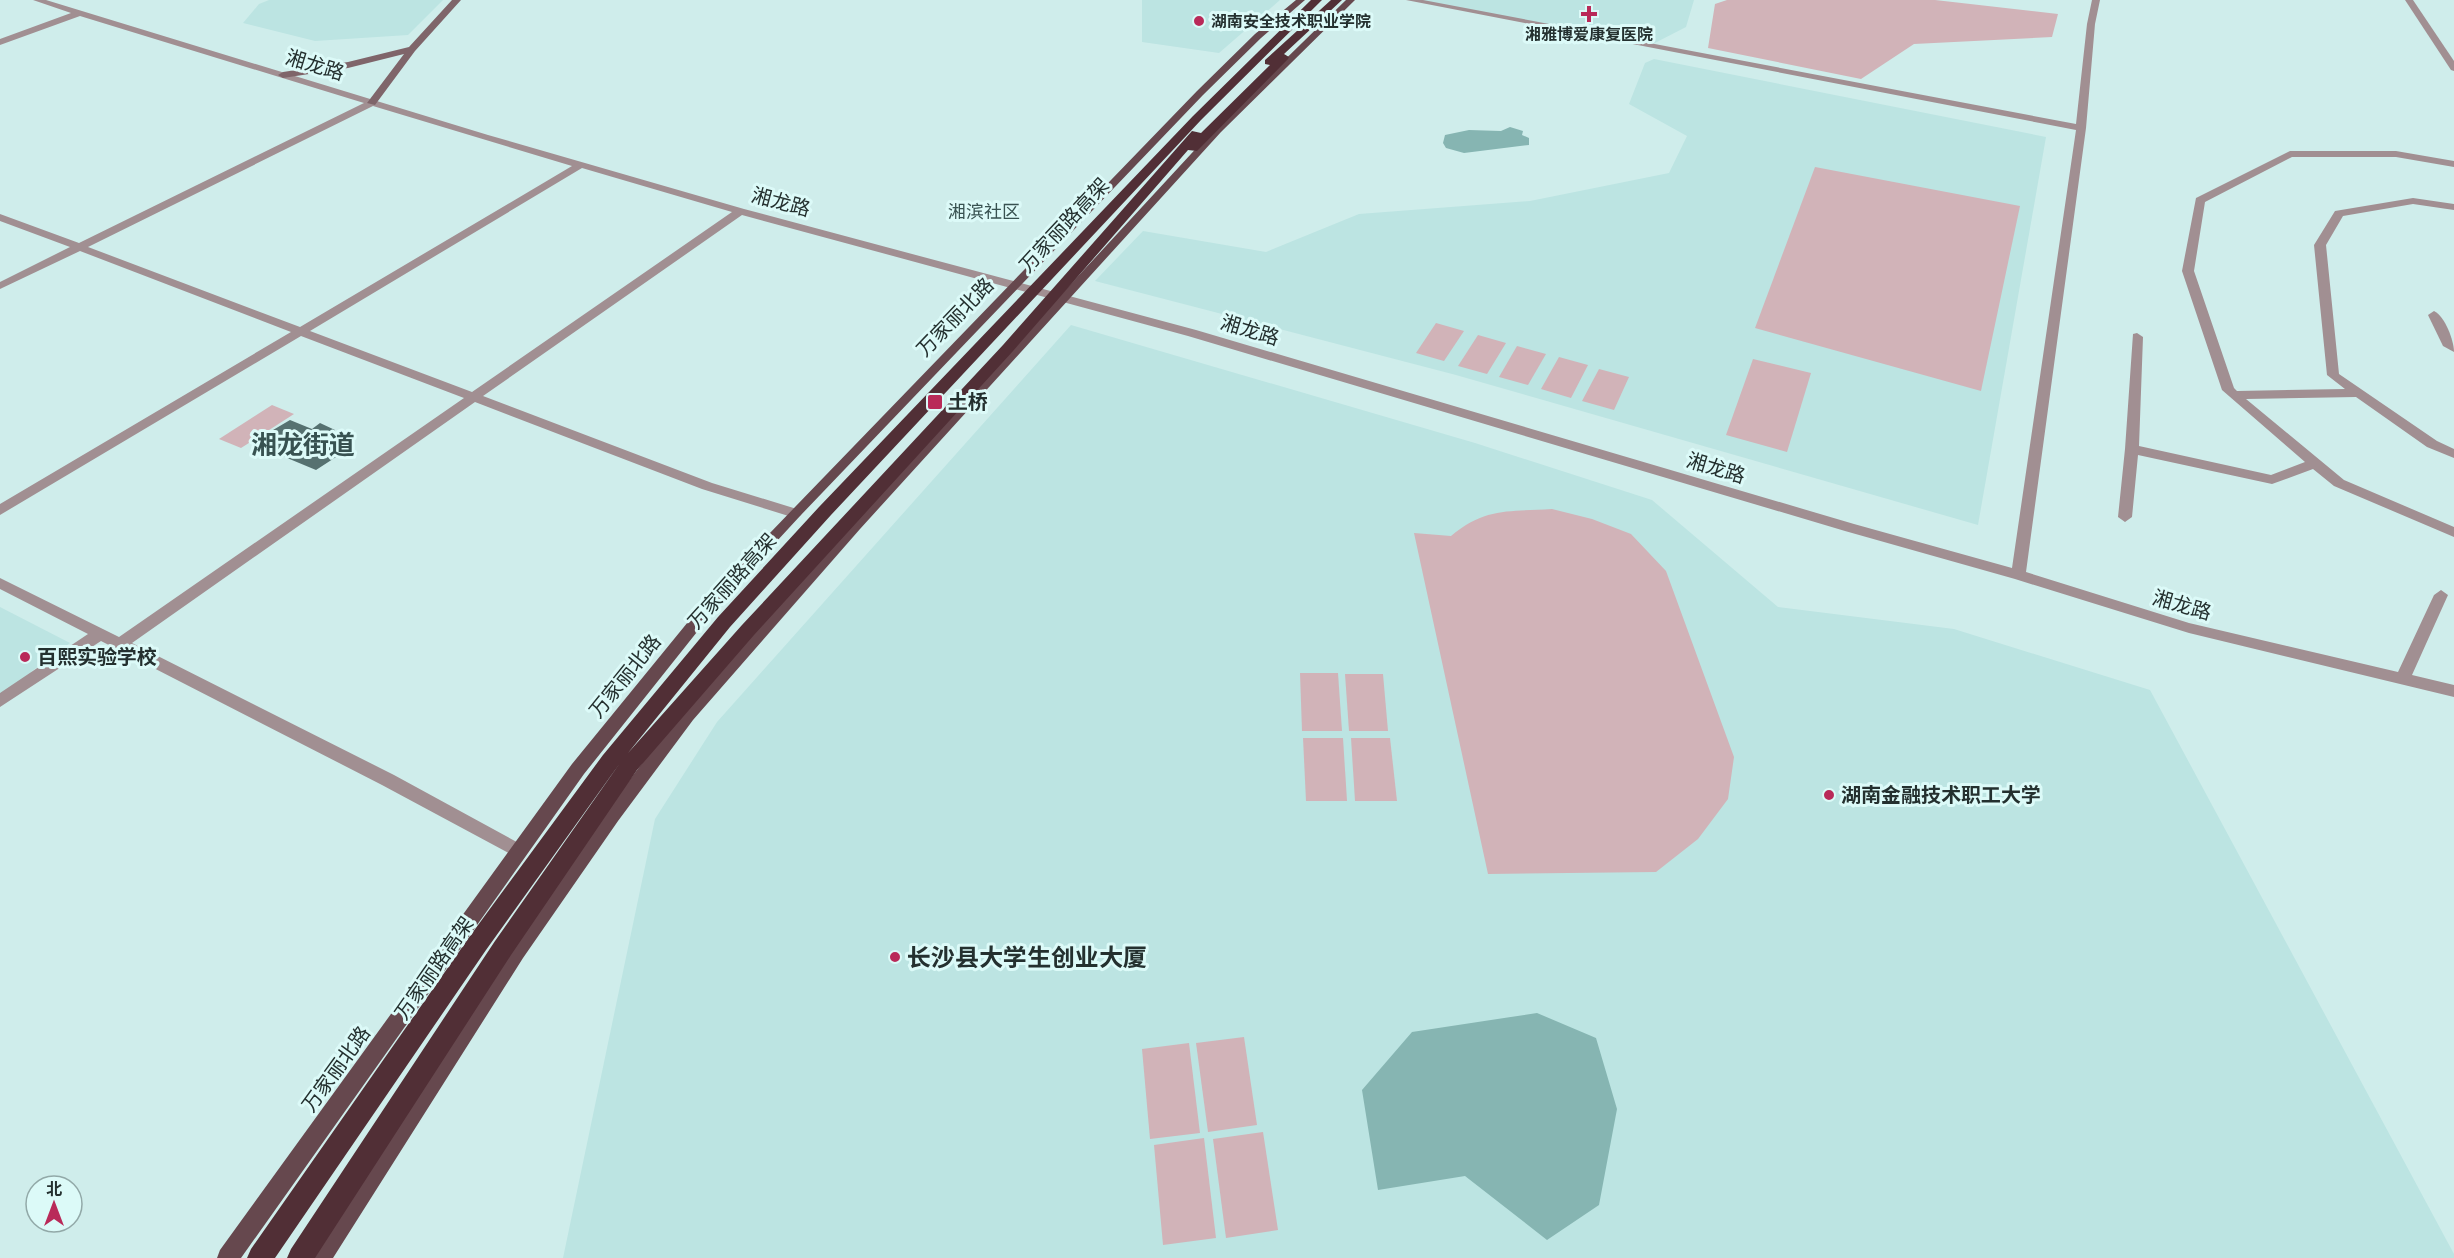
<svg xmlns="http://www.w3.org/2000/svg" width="2454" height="1258" viewBox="0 0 2454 1258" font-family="Cabin,'Noto Sans SC',sans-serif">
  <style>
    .built { fill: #bce4e2 }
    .green { fill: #d1b3b8 }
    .water { fill: #86b5b2 }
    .building { fill: #567170 }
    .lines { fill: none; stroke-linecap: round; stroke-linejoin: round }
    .street { fill: #a18f92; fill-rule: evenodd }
    .secondary { fill: #7f656a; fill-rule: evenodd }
    .primary { fill: #66484e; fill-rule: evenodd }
    .highway { fill: #512f36; fill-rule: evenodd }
    .poi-dot { fill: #b92a59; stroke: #dcfaf8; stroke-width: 2 }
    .labels { text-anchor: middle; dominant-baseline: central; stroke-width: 6; stroke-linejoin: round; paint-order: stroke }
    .far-poi-label { font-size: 16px; font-weight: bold; fill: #24302f; stroke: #dcfaf8; text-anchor: start }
    .far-quarter-label { font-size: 18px; fill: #385251; stroke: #dcfaf8 }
    .street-label { font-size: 20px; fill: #24302f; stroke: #dcfaf8 }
    .poi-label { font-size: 20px; font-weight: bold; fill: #24302f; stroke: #dcfaf8; text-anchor: start }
    .near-poi-label { font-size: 24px; font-weight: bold; fill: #24302f; stroke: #dcfaf8; text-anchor: start }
    .district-label { font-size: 26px; font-weight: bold; fill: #385251; stroke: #dcfaf8 }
  </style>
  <rect width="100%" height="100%" fill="#cfedeb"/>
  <g class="built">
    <path d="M 269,0 L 443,0 L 408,35 L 315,41 L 243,23 L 259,4 Z"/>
    <path d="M 1142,0 L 1280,0 L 1219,53 L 1142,42 Z"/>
    <path d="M 1417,0 L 1694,0 L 1686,27 L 1649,46 Z"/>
    <path d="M 1654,59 L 2046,137 L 1978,525 L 1456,375 L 1095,281 L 1143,231 L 1266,252 L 1359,214 L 1530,201 L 1669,173 L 1687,136 L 1629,104 L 1645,63 Z"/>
    <path d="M 1071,325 L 1475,443 L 1652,500 L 1778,607 L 1954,629 L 2150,690 L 2454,1254 L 2454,1258 L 563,1258 L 655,819 L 717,722 Z"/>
    <path d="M 0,607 L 70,643 L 32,671 L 21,689 L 0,703 Z"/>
  </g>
  <g class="green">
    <path d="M 1727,0 L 1935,0 L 2058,14 L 2052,37 L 1914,44 L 1861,79 L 1708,48 L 1715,4 Z"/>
    <path d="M 1815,167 L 2020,206 L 1981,391 L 1755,328 Z"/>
    <path d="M 1436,323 L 1464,331 L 1444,361 L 1416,353 Z"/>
    <path d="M 1478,335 L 1506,343 L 1487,374 L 1458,366 Z"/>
    <path d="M 1517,346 L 1546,354 L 1528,385 L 1499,377 Z"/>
    <path d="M 1559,357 L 1588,365 L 1571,398 L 1541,389 Z"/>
    <path d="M 1753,359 L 1811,373 L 1787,452 L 1726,435 Z"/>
    <path d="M 1599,369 L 1629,377 L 1614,410 L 1582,401 Z"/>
    <path d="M 272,405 L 294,414 L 241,448 L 219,439 Z"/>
    <path d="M 1552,509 L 1592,519 L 1631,534 L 1666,571 L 1734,757 L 1728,799 L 1698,839 L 1656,872 L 1488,874 L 1414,533 L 1451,536 C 1486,507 1509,512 1552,509 Z"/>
    <path d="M 1300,673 L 1338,673 L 1342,731 L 1302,731 Z"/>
    <path d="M 1345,674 L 1383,674 L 1388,731 L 1349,731 Z"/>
    <path d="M 1303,738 L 1343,738 L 1347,801 L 1306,801 Z"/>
    <path d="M 1351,738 L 1390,738 L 1397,801 L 1355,801 Z"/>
    <path d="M 1244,1037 L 1257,1125 L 1208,1132 L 1196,1043 Z"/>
    <path d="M 1189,1043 L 1200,1133 L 1150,1139 L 1142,1049 Z"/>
    <path d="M 1263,1132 L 1278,1230 L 1226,1238 L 1213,1139 Z"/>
    <path d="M 1204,1138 L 1216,1238 L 1163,1245 L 1154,1145 Z"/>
  </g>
  <g class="water">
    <path d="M 1510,127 L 1523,131 L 1522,135 L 1529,138 L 1529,145 L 1464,153 L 1446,148 L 1443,143 L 1445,135 L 1469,130 L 1501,131 Z"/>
    <path d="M 1537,1013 L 1596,1038 L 1617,1109 L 1599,1205 L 1547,1240 L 1465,1176 L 1378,1190 L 1362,1090 L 1412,1032 Z"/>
  </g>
  <path class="building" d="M 290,420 L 312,429 L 320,423 L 335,430 L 328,435 L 353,446 L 316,470 L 251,443 Z"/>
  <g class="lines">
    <g class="street">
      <path d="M 33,0 L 46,0 L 488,135 L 744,209 L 1196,330 L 1854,524 L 2012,568 L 2076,130 L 1406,0 L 1423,0 L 2076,124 L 2087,24 L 2092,0 L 2100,0 L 2095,24 L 2086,128 L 2026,572 L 2189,623 L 2398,672 L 2434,595 L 2441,590 L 2448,595 L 2412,675 L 2454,685 L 2454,697 L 2189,633 L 2015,579 L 1845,531 L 1188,336 L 742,215 L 483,396 L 712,483 L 800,510 L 802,513 L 800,516 L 795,518 L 702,489 L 475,402 L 132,643 L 394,775 L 524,846 L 527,851 L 524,856 L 518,858 L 382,785 L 101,641 L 0,707 L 0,693 L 88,634 L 0,589 L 0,578 L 119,637 L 464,398 L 301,336 L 0,515 L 0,504 L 291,332 L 80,251 L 0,289 L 0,282 L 70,247 L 0,221 L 0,214 L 79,243 L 364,103 L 80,16 L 0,45 L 0,39 L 71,13 ZM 373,106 L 572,166 L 300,327 L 88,247 ZM 582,168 L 732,212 L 472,392 L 310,331 Z"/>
      <path d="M 2405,0 L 2413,0 L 2454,61 L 2454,71 L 2451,70 Z"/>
      <path d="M 2290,151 L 2396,151 L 2454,161 L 2454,167 L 2396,157 L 2292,157 L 2205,202 L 2194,271 L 2234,388 L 2237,391 L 2345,389 L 2327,375 L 2314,245 L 2335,211 L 2413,198 L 2454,204 L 2454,210 L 2413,204 L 2343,216 L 2326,245 L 2339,374 L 2437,441 L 2454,449 L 2454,458 L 2427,447 L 2356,397 L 2246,399 L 2344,480 L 2454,527 L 2454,537 L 2334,486 L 2313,469 L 2272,484 L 2138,455 L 2132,517 L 2125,522 L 2118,517 L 2125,449 L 2133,334 L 2137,333 L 2143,337 L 2139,446 L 2271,475 L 2305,462 L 2222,390 L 2182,271 L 2196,198 Z"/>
      <path d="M 2434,311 C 2445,316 2454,341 2454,352 L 2443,346 L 2428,315 Z"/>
    </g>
    <path class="secondary" d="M 452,0 L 461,0 L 415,51 L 375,105 L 367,103 L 404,54 L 348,68 L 283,78 L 278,75 L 283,72 L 348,62 L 409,47 Z"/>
    <g class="primary">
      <path d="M 1296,0 L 1305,0 L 1261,38 L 1203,95 L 800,516 L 720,603 L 584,774 L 241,1258 L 217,1258 L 220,1250 L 572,764 L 710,595 L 1197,91 L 1255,34 Z"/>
      <path d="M 1346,0 L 1355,0 L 1221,132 L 860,529 L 693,720 L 618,821 L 523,958 L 333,1258 L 310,1258 L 511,946 L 606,811 L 681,712 L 850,523 L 1215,128 Z"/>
    </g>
    <path class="highway" d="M 1311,0 L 1322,0 L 1201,120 L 831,515 L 730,627 L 628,753 L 742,625 L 1003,345 L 1192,131 L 1201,133 L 1270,65 L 1265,64 L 1265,60 L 1331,0 L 1342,0 L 1284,54 L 1289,57 L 1288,59 L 1197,151 L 1188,150 L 1013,351 L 754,635 L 637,770 L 511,955 L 315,1258 L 287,1258 L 291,1249 L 495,941 L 620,763 L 486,950 L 275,1258 L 247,1258 L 251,1249 L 470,936 L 603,755 L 718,617 L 819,507 L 1193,116 Z"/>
  </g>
  <g class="poi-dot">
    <path d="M1586 5h6v6h6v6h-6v6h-6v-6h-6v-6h6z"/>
    <circle cx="1199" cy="21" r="6"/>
    <rect x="927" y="394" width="16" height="16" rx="3"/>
    <circle cx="25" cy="657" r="6"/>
    <circle cx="1829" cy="795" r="6"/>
    <circle cx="895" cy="957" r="6"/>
  </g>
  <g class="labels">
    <g class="far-poi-label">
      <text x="1211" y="21">湖南安全技术职业学院</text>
      <text x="1589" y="34" text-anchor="middle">湘雅博爱康复医院</text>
    </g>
    <g class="far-quarter-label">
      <text x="984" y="212">湘滨社区</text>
    </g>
    <g class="street-label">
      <text transform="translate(315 65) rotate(17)">湘龙路</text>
      <text transform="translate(781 202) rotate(15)">湘龙路</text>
      <text transform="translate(1064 225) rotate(-47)">万家丽路高架</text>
      <text transform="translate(955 317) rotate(-46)">万家丽北路</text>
      <text transform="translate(1250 330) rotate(17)">湘龙路</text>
      <text transform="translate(1716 468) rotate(17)">湘龙路</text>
      <text transform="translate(732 581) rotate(-48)">万家丽路高架</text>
      <text transform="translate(2182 605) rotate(16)">湘龙路</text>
      <text transform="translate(625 676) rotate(-51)">万家丽北路</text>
      <text transform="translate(434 968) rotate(-55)">万家丽路高架</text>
      <text transform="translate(336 1069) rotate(-54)">万家丽北路</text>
    </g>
    <g class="poi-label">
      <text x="948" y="402">土桥</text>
      <text x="37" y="657">百熙实验学校</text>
      <text x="1841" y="795">湖南金融技术职工大学</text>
    </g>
    <g class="near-poi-label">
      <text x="907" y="957">长沙县大学生创业大厦</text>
    </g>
    <g class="district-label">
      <text x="303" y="445">湘龙街道</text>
    </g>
  </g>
  <g transform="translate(54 1204)"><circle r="28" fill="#dcfaf8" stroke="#92a9a8" stroke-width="1.5"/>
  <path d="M0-4.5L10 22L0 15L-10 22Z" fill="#b92a59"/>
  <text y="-9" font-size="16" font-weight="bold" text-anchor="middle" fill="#24302f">北</text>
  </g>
</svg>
